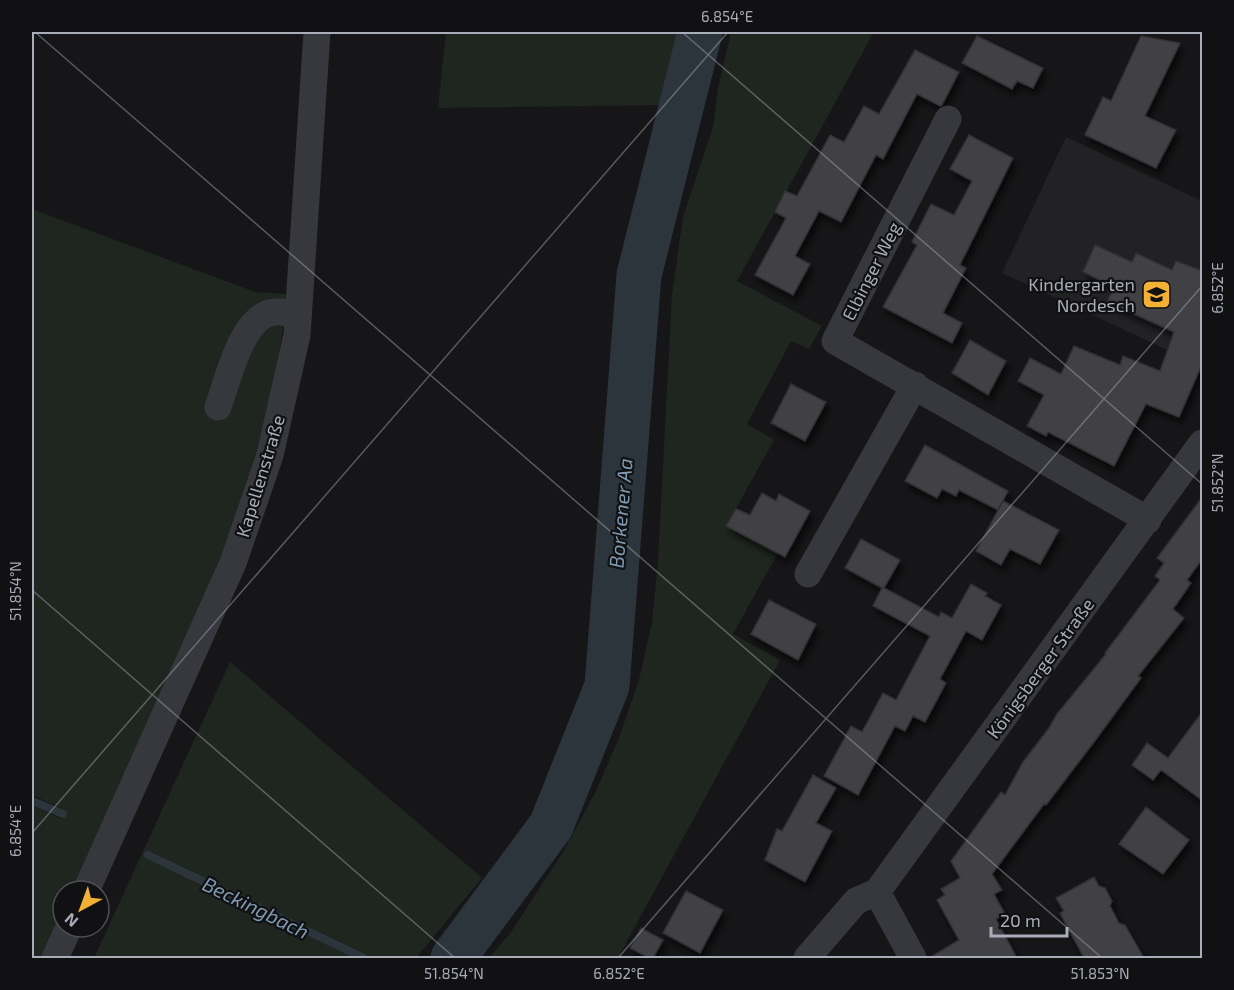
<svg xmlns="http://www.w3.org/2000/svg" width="1234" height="990" viewBox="0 0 1234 990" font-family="'Exo 2',sans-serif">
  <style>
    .built { fill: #222225 }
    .green { fill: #1e261f }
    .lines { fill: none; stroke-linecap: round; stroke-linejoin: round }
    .stream { stroke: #2c353c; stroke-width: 8 }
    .river { stroke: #2c353c; stroke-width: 45 }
    .building { fill: #404145; stroke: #303034; stroke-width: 1.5; filter: url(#shadow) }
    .minor { stroke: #37383d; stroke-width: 27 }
    .ticks { fill: none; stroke: #a8adb8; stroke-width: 1.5; stroke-opacity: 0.45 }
    .labels { text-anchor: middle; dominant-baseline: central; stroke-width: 4.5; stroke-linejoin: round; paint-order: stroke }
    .street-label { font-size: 18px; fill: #a8adb8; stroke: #111113 }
    .poi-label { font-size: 18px; fill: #a8adb8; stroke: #111113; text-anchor: end }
    .water-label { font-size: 20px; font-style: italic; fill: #7f9bb3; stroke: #111113 }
    .neatline { fill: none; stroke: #a8adb8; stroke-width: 2 }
    .ticks-label { font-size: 15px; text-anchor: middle; fill: #a8adb8 }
  </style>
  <defs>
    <filter id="shadow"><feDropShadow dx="3.5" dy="6" stdDeviation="3" flood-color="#0009"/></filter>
  </defs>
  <rect width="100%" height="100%" fill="#161618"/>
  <path class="built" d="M 1066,137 L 1202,201 L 1202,366 L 1002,273 Z"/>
  <g class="green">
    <path d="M 446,32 L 687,32 L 667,105 L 438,108 Z"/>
    <path d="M 731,32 L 874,32 L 737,281 L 822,326 L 809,349 L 791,341 L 747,424 L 774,440 L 728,523 L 779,551 L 733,634 L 780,660 L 618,958 L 489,958 L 511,932 L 563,852 L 596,791 L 618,740 L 639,680 L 652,622 L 658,561 L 672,294 L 683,217 L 713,127 L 718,88 Z"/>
    <path d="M 32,209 L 255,292 L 288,294 L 278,361 L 262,437 L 227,550 L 72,891 L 63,891 L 63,912 L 42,958 L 32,958 L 32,806 L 62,819 L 66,811 L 32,795 Z"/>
    <path d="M 230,662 L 482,878 L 416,958 L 94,958 Z"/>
  </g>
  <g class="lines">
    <g class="stream">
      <path d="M 32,801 L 63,814"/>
      <path d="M 148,855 L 364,958"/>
    </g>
    <path class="river" d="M 453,958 L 551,826 L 607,686 L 639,275 L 700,32"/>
  </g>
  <g class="building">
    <path d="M 977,36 L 1043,68 L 1033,88 L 1017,81 L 1012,89 L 962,63 Z"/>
    <path d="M 1141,36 L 1180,43 L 1145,116 L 1176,130 L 1156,168 L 1085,135 L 1103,97 L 1111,101 Z"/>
    <path d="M 915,50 L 959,72 L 942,105 L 940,106 L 917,94 L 883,159 L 876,155 L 841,222 L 819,211 L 795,256 L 810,264 L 793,295 L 755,275 L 786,218 L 775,212 L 785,191 L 797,196 L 830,135 L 844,142 L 864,106 L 879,114 Z"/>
    <path d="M 969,135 L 1013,158 L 960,265 L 966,268 L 943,313 L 962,323 L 952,343 L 883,307 L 917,245 L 912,242 L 931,204 L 954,215 L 972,181 L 950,169 Z"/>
    <path d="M 1095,245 L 1132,262 L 1136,253 L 1172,270 L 1176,261 L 1203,271 L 1203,362 L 1179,417 L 1146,404 L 1114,466 L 1048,432 L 1046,436 L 1027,426 L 1044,395 L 1018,381 L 1030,358 L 1061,374 L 1074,346 L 1120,365 L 1123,356 L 1160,371 L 1174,332 L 1107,302 L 1114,287 L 1083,272 Z"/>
    <path d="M 970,340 L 1006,361 L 988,395 L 952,373 Z"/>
    <path d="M 791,384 L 826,402 L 805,441 L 771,423 Z"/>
    <path d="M 925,445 L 1008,491 L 998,510 L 959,490 L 956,496 L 942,489 L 937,498 L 905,481 Z"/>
    <path d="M 762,493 L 776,501 L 779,494 L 810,511 L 785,557 L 726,526 L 736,509 L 750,515 Z"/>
    <path d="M 1203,496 L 1203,558 L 1187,580 L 1191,583 L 1173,609 L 1184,618 L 1138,676 L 1141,678 L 1097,738 L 1046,805 L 1044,804 L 992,874 L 1002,890 L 994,894 L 1005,914 L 996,919 L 1017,958 L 929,958 L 959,940 L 937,900 L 945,895 L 941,889 L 960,878 L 951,861 L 1001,792 L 1005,795 L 1023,762 L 1049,728 L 1057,714 L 1106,654 L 1105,653 L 1160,580 L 1155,576 L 1164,563 L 1157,558 Z"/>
    <path d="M 1003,501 L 1059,530 L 1040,564 L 1010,549 L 1001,565 L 976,551 Z"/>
    <path d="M 861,539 L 900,560 L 884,588 L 939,617 L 941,612 L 952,618 L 971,584 L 987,593 L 985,596 L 1001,605 L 982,640 L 966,631 L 940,679 L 946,683 L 925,722 L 913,716 L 905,731 L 895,726 L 858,795 L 824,776 L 851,726 L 862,732 L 883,693 L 896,700 L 930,636 L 873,606 L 882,588 L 845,568 Z"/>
    <path d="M 769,600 L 816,624 L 798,660 L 751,634 Z"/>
    <path d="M 1203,711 L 1203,801 L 1161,770 L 1153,780 L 1132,765 L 1147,743 L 1168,758 Z"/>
    <path d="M 813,775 L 836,788 L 816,823 L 832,831 L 805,882 L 765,860 L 777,829 L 782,831 Z"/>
    <path d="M 1146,807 L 1189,840 L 1163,874 L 1119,844 Z"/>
    <path d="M 1094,877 L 1099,886 L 1105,888 L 1112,901 L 1110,906 L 1119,923 L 1125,925 L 1144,958 L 1084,958 L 1060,913 L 1064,911 L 1056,898 Z"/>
    <path d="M 686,891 L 723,910 L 700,953 L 663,933 Z"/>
    <path d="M 641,928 L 663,940 L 653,958 L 649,958 L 630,948 Z"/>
  </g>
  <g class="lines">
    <g class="minor">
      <path d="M 948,119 L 835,341 L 1148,520"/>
      <path d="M 218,407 C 228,380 242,314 275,312 C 282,311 291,314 298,315"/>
      <path d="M 808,574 L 915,385"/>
      <path d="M 86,891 L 233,563 L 270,455 L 297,335 L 317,32"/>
      <path d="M 877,892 L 913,958"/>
      <path d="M 55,958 L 69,927"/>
      <path d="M 807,958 L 856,901 L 877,892 L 1202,443"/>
    </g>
  </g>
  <path class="ticks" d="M 35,32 L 1102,958M 682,32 L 1202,484M 32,590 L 455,958M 32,833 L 728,32M 618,958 L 1202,286"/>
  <defs>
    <symbol id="school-square" viewBox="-11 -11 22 22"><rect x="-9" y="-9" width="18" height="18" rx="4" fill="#f2b134" stroke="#111113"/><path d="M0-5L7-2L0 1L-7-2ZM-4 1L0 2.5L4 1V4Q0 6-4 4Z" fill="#111"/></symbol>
  </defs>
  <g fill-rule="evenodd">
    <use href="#school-square" x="1140" y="278" width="33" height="33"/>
  </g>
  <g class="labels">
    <g class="street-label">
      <text transform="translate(871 271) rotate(-63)">Elbinger Weg</text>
      <text transform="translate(260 476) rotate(-73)">Kapellenstraße</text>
      <text transform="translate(1040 668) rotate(-54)">Königsberger Straße</text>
    </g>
    <g class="poi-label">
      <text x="1135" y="284">Kindergarten<tspan x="1135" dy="21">Nordesch</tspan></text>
    </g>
    <g class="water-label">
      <text transform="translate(620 513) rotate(-85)">Borkener Aa</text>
      <text transform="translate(256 907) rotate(26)">Beckingbach</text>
    </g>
  </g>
  <rect width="1234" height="990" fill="none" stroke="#111113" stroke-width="66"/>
  <g transform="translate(81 909) rotate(221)"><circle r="28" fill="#111113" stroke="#4d4f55" stroke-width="1.5"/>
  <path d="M0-4.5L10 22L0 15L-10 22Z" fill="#f2b134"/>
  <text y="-9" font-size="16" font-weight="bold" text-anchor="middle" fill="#a8adb8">N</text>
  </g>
  <path d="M991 927v9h76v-9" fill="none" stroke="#a8adb8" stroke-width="3"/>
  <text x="1000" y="927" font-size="18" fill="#a8adb8" stroke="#111113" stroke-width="4.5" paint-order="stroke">20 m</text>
  <rect x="33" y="33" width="1168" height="924" class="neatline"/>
  <g class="ticks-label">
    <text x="727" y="22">6.854°E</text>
    <text transform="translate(1218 288) rotate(-90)" y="5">6.852°E</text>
    <text transform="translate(1218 483) rotate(-90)" y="5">51.852°N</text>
    <text transform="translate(16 591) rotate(-90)" y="5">51.854°N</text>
    <text transform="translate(16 831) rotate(-90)" y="5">6.854°E</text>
    <text x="454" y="979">51.854°N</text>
    <text x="619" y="979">6.852°E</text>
    <text x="1100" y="979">51.853°N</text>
  </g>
</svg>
